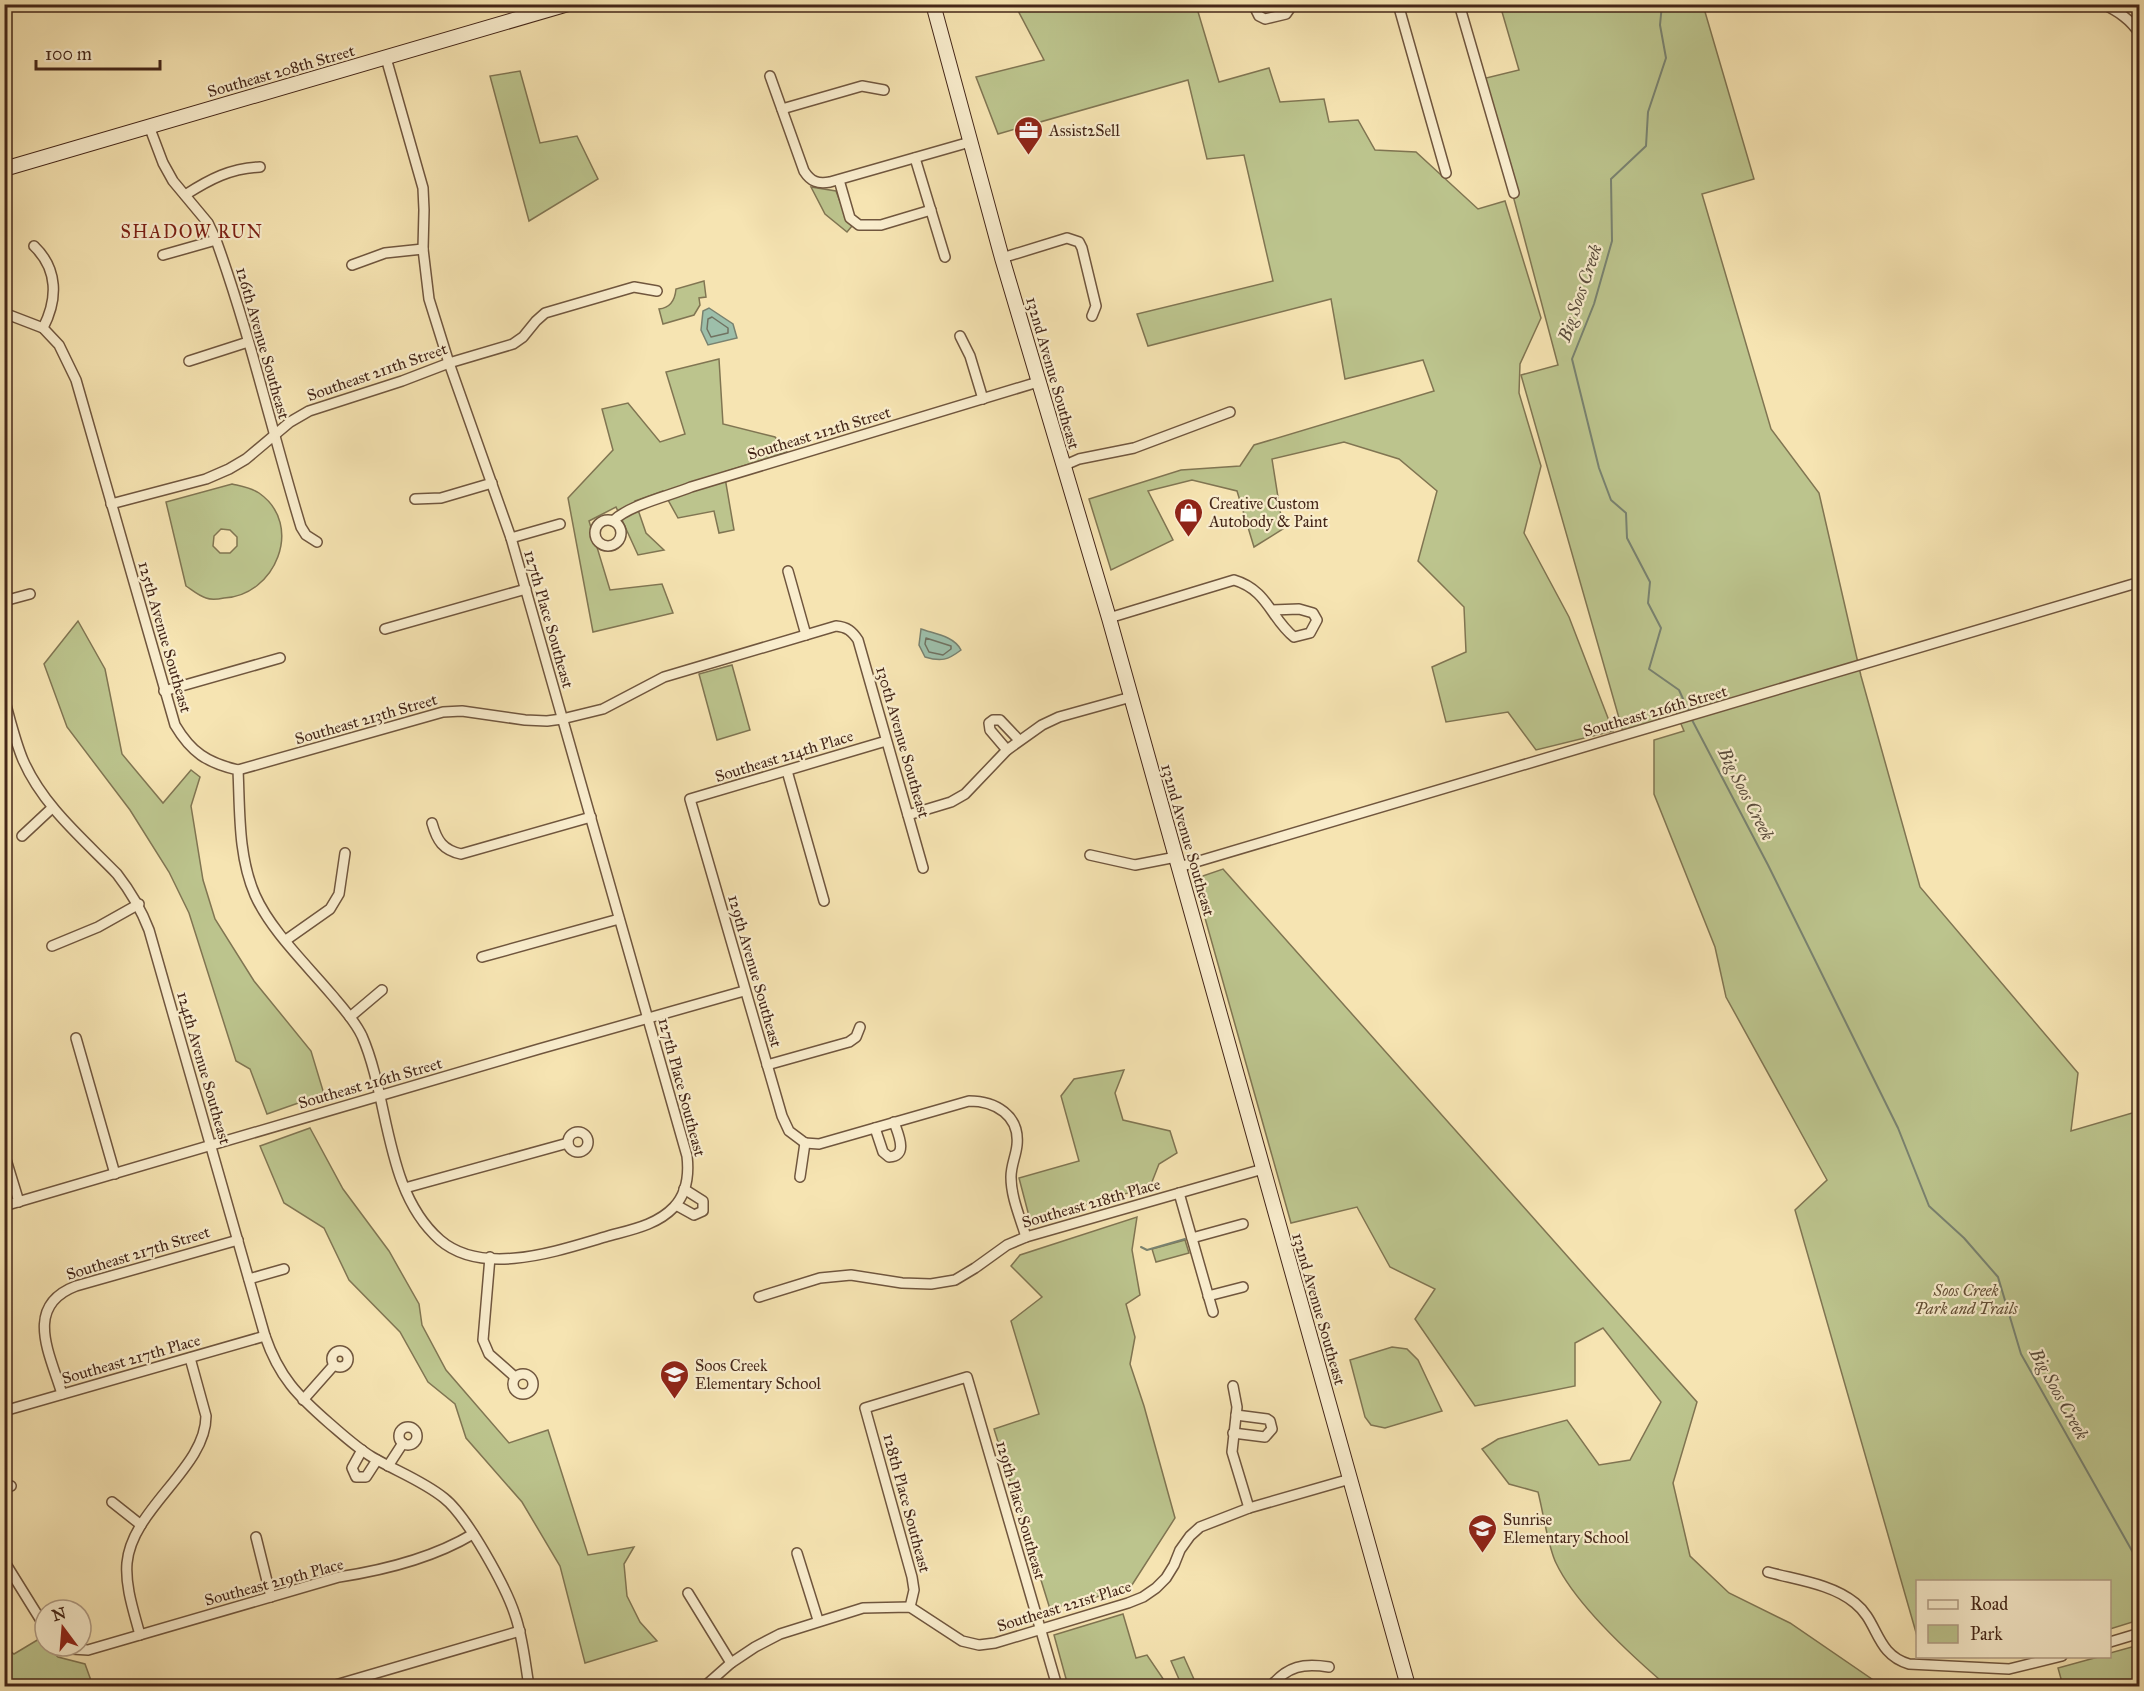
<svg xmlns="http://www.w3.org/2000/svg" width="2144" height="1691" viewBox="0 0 2144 1691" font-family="'IM FELL Great Primer',serif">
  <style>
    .green { fill: #bcc48d; stroke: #807552; stroke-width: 1.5; fill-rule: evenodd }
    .water { fill: #9dbfaa; stroke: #798270; stroke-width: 1.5 }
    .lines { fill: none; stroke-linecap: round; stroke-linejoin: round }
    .shore { stroke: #707261; stroke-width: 1.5 }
    .stream { stroke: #798270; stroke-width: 2 }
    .street-casing { stroke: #70563e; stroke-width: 12 }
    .secondary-casing { stroke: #442618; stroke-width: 16 }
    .street { stroke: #f9edcd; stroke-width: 9 }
    .secondary { stroke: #f9edcd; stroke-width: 14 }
    .labels { text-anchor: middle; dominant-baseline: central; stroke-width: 4.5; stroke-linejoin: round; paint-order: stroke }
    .street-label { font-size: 16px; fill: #442618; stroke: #f9edcd }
    .poi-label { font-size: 16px; fill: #442618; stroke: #f9edcd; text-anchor: start }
    .park-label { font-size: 16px; font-style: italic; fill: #624e35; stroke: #f9edcd }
    .neighbourhood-label { font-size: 18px; letter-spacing: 1.5px; fill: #7a1f14; stroke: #f9edcd }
    .water-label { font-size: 18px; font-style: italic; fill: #5a4c3c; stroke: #f9edcd }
  </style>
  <rect width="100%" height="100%" fill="#f6e4b2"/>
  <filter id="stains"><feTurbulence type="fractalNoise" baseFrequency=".00333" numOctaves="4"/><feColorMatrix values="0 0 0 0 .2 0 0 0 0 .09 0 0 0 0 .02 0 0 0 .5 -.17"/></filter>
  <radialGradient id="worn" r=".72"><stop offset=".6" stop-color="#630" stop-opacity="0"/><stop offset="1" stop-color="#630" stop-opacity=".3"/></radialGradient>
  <g class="green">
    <path d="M 1015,5 L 1196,5 L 1219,82 L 1269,68 L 1280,102 L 1324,99 L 1329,122 L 1358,120 L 1375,150 L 1416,152 L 1478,209 L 1505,201 L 1541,318 L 1520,364 L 1519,393 L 1541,466 L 1524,533 L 1569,617 L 1613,731 L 1536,750 L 1508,712 L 1446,722 L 1432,667 L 1466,652 L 1464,607 L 1418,561 L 1437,491 L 1399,459 L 1344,442 L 1272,459 L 1283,529 L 1254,547 L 1237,491 L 1192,480 L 1148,491 L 1173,540 L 1111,570 L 1089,499 L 1181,470 L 1240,466 L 1254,445 L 1434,391 L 1423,360 L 1345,379 L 1331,299 L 1148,346 L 1137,314 L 1273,281 L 1244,155 L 1207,159 L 1188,80 L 998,134 L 976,77 L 1044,60 Z"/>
    <path d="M 1500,5 L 1703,5 L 1754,179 L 1702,194 L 1771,429 L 1819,493 L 1861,676 L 1920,887 L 2078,1073 L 2071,1131 L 2139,1111 L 2139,1620 L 2110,1629 L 2110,1582 L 1918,1582 L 1917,1636 L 1795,1210 L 1827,1180 L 1726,997 L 1715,947 L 1654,794 L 1654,740 L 1684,731 L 1675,710 L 1658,714 L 1660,722 L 1623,732 L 1521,375 L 1558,365 L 1511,188 L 1478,80 L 1519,70 Z"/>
    <path d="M 520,71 L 540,143 L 577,136 L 598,179 L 529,221 L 490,76 Z"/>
    <path d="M 811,187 L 836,191 L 847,220 L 852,226 L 847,232 L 825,214 Z"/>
    <path d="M 704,281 L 706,297 L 699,298 L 700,305 L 694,315 L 663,324 L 659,309 C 670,308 675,300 676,289 Z"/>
    <path d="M 719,359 L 723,424 L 775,437 L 787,452 L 724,472 L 734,530 L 719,533 L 714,511 L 678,518 L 663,491 L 635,501 L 646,533 L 664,550 L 638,555 L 616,507 L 589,521 L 610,590 L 662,584 L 673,613 L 593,632 L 568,498 L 613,450 L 602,409 L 628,403 L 660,442 L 685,434 L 666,372 Z"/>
    <path d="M 232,484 C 240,486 252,488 259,493 C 305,525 275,596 224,598 C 219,599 211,600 206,598 C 199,596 192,590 186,586 L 166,502 ZM 221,529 L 230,530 L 237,537 L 237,546 L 230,553 L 220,553 L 213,546 L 214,536 Z"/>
    <path d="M 78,621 L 105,669 L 122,754 L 163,803 L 191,770 L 200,777 L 191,806 L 203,880 L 215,919 L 254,981 L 311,1051 L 324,1094 L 267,1114 L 250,1069 L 236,1061 L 189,913 L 169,872 L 130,810 L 67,727 L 44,664 Z"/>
    <path d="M 732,665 L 750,730 L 717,740 L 699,674 Z"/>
    <path d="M 1223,869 L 1697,1402 L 1673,1483 L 1690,1556 L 1729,1593 L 1790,1623 L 1882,1686 L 1667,1686 C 1632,1656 1576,1605 1556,1563 C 1548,1547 1543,1511 1538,1492 L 1509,1484 L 1482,1449 L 1498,1439 L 1567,1420 L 1599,1465 L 1630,1460 L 1661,1402 L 1603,1328 L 1575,1343 L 1575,1386 L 1475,1406 L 1415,1319 L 1435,1289 L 1390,1267 L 1357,1207 L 1291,1223 L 1194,879 Z"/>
    <path d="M 1124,1070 L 1115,1093 L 1123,1120 L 1170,1131 L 1177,1153 L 1159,1164 L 1150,1187 L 1030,1220 L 1019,1178 L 1079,1161 L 1061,1096 L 1074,1079 Z"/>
    <path d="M 310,1128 L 343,1189 L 389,1251 L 419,1304 L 422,1325 L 446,1370 L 509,1443 L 548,1430 L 588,1555 L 634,1547 L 624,1564 L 627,1596 L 640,1622 L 657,1641 L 585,1663 L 560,1566 L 522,1502 L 466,1438 L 455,1404 L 428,1382 L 400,1332 L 349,1280 L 324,1228 L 284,1203 L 260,1146 Z"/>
    <path d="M 1137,1217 L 1132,1250 L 1140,1295 L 1126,1304 L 1135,1337 L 1130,1364 L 1144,1406 L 1175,1518 L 1130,1588 L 1050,1609 L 994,1429 L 1039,1414 L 1011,1321 L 1042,1297 L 1011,1266 L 1020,1255 Z"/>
    <path d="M 1185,1240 L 1189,1253 L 1156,1262 L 1152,1249 Z"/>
    <path d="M 1392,1347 L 1407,1349 L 1418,1360 L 1442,1411 L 1385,1428 L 1371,1425 L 1365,1417 L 1350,1360 Z"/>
    <path d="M 1123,1614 L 1136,1658 L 1147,1655 L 1168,1686 L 1068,1686 L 1054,1635 Z"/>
    <path d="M 39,1639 L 58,1657 L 85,1664 L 93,1686 L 5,1686 L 5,1647 L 14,1654 Z"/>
    <path d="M 2139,1645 L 2139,1686 L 2063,1686 L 2058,1668 L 2098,1657 L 2110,1656 L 2110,1653 Z"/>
    <path d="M 1184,1657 L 1197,1686 L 1182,1686 L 1171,1661 Z"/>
  </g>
  <g class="water">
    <path d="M 709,308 L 733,324 L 737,338 L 708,345 L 701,330 L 703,311 Z"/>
    <path d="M 921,629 C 935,634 954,636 961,650 C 948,660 941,662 925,657 L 919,645 Z"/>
  </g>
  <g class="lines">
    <g class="shore">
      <path d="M 712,317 L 728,328 L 728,333 L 711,337 L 707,329 L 708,319 Z"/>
      <path d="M 926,638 L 951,646 L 951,649 L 943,655 L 929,652 L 925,644 Z"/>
    </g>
    <g class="stream">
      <path d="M 1662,4 L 1660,25 L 1666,58 L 1648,112 L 1646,146 L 1611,179 L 1612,241 L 1594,304 L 1572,359 L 1599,468 L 1611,500 L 1626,513 L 1627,538 L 1650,582 L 1648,603 L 1661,628 L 1649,669 L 1679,690 L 1689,712"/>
      <path d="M 1691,718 L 1768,865 L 1898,1128 L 1929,1206 L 1964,1238 L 1998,1277 L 2021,1354 L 2140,1565"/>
      <path d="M 1141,1247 L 1147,1250 L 1185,1239"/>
    </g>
    <defs>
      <g id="street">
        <path d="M 1253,4 L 1259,16 L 1265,19 L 1286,14 L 1293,4"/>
        <path d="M 1398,4 L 1446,173"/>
        <path d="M 1459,4 L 1514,193"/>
        <path d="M 2103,4 C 2119,12 2130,19 2140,34"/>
        <path d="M 770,76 L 804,171 C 811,182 818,184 830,182 L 970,142"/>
        <path d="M 782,109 L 862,86 L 884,90"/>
        <path d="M 149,126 L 163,163 L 173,181 L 208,223 L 216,240 C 250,334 272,432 301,527 L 306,535 L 317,542"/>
        <path d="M 915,158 L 945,257"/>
        <path d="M 839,180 L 850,218 L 859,225 L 881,225 L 931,210"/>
        <path d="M 185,195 C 210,179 231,168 260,167"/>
        <path d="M 34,246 C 58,269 58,299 43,328 L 59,345 L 76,380 L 175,725 C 191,752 207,763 238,770 C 240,811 238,856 255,895 C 271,931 307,965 332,995 C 343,1008 355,1021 362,1036 C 390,1100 384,1191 440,1240 C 483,1277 557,1251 605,1237 C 629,1230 656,1226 674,1207 C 687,1193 689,1173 687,1156 L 511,538 L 449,363 L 429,299 L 423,249 L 424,210 L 423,188 L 386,58"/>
        <path d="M 163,255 L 216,240"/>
        <path d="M 1002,258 L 1067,238 L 1079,242 L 1082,248 L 1096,306 L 1092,316"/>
        <path d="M 352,265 L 385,253 L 423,249"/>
        <path d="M 4,313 L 43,328"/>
        <path d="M 960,336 L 970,356 L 983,399"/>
        <path d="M 189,361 L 248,342"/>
        <path d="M 1063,466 L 1079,459 L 1134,448 L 1230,412"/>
        <path d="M 415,499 L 441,498 L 492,483"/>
        <path d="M 111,504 L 206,479 L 229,469 L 246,459 L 290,422 L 309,411 L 402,381 L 449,363 L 513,344 L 523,337 L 536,321 L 545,313 L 634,287 L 657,291"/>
        <circle cx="608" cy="533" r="13"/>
        <path d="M 613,521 C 629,505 669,496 691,487 L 1038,382"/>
        <path d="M 511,538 L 560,524"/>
        <path d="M 788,571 L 806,635"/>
        <path d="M 4,601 L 30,594"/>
        <path d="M 1109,618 L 1234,580 C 1268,590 1271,619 1294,637 L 1310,633 L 1317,620 L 1313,613 L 1299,609 L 1272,610"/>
        <path d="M 385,629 L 526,589"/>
        <path d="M 164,691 L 280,658"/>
        <path d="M 4,698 C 10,719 15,741 23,760 C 43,806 83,839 117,874 C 131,892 141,909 149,930 L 265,1336 C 279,1377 298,1396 329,1423 C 343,1435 357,1448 372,1457 C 396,1471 423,1481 444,1498 C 467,1516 506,1587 515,1615 C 523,1638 525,1663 529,1686"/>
        <path d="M 1007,750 L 990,730 L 989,723 L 993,720 L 1000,720 L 1019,740"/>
        <path d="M 238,770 L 443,712 L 462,711 L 525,720 L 547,721 L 562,719 L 603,709 L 664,677 L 836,626 C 847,627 852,631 858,640 L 923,868"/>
        <path d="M 787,771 L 824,901"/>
        <path d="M 908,815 L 951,802 L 965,794 L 1007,750 L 1042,725 L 1059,717 L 1131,697"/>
        <path d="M 432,823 C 437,841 443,850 461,854 L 591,817"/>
        <path d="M 22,836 L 52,808"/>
        <path d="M 1090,855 L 1135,865 L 1176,857"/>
        <path d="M 1179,867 L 2140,582"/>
        <path d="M 286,940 L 330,909 L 339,894 L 345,853"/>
        <path d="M 52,946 L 98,927 L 139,904"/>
        <path d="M 482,957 L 619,919"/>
        <path d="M 350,1017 L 382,990"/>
        <path d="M 76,1038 L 115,1174"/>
        <path d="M 767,1065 L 849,1042 L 856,1037 L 860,1027"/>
        <path d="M 875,1128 L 883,1152 L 889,1157 C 909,1156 898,1134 894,1122"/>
        <circle cx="578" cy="1142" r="10"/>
        <path d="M 805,1143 L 789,1131 L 782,1116 L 690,799 L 886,741"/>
        <path d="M 805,1143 L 819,1144 L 969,1101 C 995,1101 1020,1115 1017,1145 C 1016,1156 1011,1165 1011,1177 C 1011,1197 1020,1217 1026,1237"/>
        <path d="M 4,1153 L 19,1202"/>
        <path d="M 800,1177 L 805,1143"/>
        <path d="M 405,1188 L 568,1143"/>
        <path d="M 1179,1193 L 1213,1312"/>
        <path d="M 676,1205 L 694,1215 L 703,1211 L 703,1201 L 684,1189"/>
        <path d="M 4,1206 L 539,1049 L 744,991"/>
        <path d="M 1192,1238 L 1243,1224"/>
        <path d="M 490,1257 L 483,1340 L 489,1354 L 515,1377"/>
        <path d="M 249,1279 L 284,1269"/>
        <path d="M 1208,1296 L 1243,1287"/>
        <path d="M 759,1297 L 820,1278 L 851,1275 L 902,1283 L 931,1284 L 955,1280 L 975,1268 L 1007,1245 L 1026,1237 L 1263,1169"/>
        <circle cx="340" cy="1359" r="8"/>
        <circle cx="523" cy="1384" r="10"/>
        <path d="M 1233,1386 L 1237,1407 L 1232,1452 L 1249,1508"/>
        <path d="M 62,1394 C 50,1354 23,1306 76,1286 L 238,1240"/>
        <path d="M 303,1400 L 334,1365"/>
        <path d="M 4,1411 L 265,1336"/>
        <circle cx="408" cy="1436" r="9"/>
        <path d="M 1233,1433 L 1265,1437 L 1272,1429 L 1270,1421 L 1267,1419 L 1236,1415"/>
        <path d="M 362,1450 L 352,1468 L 356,1477 L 366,1477 L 377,1460"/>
        <path d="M 388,1466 L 403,1443"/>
        <path d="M 4,1488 L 11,1486"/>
        <path d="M 112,1502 L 141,1525"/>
        <path d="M 256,1537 L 271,1597"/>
        <path d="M 797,1553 L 818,1620"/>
        <path d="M 4,1561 L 45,1627"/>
        <path d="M 1768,1572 C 1797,1580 1832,1584 1855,1603 C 1879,1622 1875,1654 1909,1664 L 2009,1669 L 2062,1656"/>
        <path d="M 688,1593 L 731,1663"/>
        <path d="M 910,1607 L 914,1590 L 912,1577 L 865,1408 L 967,1377 L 1057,1686"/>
        <path d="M 140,1635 C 134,1612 125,1587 127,1563 C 132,1508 206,1468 206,1416 L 190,1358"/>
        <path d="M 2110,1642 L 2140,1633"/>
        <path d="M 62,1646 L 72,1649 L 88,1650 L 339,1577 C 385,1570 433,1558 473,1534"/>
        <path d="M 332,1686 L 520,1631"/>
        <path d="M 705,1686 L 731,1663 L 755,1647 L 780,1634 L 863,1608 L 910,1607 L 962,1641 L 979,1645 L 995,1643 L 1128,1603 L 1143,1597 L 1156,1588 L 1166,1578 L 1174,1565 L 1180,1550 L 1190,1536 L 1200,1527 L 1249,1508 L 1350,1479"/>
        <path d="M 1271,1686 C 1288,1666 1303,1663 1329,1667"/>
      </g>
      <g id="secondary">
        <path d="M 933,4 L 1002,258 L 1109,618 L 1408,1686"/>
        <path d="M 4,169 L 568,4"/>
      </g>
    </defs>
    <use href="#street" class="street-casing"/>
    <use href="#secondary" class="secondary-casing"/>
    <use href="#street" class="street"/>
    <use href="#secondary" class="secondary"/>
  </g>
  <defs>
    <symbol id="office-pin" viewBox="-11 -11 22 30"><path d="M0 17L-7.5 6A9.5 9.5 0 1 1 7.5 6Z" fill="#8f2418" stroke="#f9edcd"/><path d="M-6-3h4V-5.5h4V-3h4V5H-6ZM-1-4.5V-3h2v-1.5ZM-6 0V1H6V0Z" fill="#fff"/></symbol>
    <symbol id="shop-pin" viewBox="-11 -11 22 30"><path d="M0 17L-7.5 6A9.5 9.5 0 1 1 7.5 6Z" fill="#8f2418" stroke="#f9edcd"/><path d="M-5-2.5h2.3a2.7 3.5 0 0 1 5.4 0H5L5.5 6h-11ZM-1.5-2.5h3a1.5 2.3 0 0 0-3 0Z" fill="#fff"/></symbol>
    <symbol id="school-pin" viewBox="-11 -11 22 30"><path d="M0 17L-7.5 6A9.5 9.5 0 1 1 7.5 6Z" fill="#8f2418" stroke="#f9edcd"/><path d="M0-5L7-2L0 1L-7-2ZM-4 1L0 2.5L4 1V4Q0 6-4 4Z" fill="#fff"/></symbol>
  </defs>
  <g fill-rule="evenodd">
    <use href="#office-pin" x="1012" y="114" width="33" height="45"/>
    <use href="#shop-pin" x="1172" y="496" width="33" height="45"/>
    <use href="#school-pin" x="658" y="1358" width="33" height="45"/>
    <use href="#school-pin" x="1466" y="1512" width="33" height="45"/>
  </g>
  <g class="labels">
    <g class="street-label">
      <text transform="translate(281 71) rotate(-16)">Southeast 208th Street</text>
      <text transform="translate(263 343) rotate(74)">126th Avenue Southeast</text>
      <text transform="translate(377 372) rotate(-19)">Southeast 211th Street</text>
      <text transform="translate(1053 373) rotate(74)">132nd Avenue Southeast</text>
      <text transform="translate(819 433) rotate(-17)">Southeast 212th Street</text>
      <text transform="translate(549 619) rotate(74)">127th Place Southeast</text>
      <text transform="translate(165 637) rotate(74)">125th Avenue Southeast</text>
      <text transform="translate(1655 711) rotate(-16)">Southeast 216th Street</text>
      <text transform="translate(366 719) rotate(-16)">Southeast 213th Street</text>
      <text transform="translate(903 742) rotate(74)">130th Avenue Southeast</text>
      <text transform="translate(784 756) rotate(-17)">Southeast 214th Place</text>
      <text transform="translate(1188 840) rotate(74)">132nd Avenue Southeast</text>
      <text transform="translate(755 971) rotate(74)">129th Avenue Southeast</text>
      <text transform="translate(204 1068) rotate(74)">124th Avenue Southeast</text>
      <text transform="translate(370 1083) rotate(-16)">Southeast 216th Street</text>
      <text transform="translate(682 1087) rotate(75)">127th Place Southeast</text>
      <text transform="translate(1091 1203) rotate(-16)">Southeast 218th Place</text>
      <text transform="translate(138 1253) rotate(-17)">Southeast 217th Street</text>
      <text transform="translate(1319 1309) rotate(74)">132nd Avenue Southeast</text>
      <text transform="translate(131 1359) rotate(-16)">Southeast 217th Place</text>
      <text transform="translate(907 1503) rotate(75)">128th Place Southeast</text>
      <text transform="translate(1021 1510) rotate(74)">129th Place Southeast</text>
      <text transform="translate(274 1582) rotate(-15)">Southeast 219th Place</text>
      <text transform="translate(1064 1606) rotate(-17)">Southeast 221st Place</text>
    </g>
    <g class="poi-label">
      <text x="1049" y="130">Assist2Sell</text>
      <text x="1209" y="503">Creative Custom<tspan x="1209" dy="18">Autobody &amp; Paint</tspan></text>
      <text x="695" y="1365">Soos Creek<tspan x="695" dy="18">Elementary School</tspan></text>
      <text x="1503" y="1519">Sunrise<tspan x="1503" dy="18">Elementary School</tspan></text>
    </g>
    <g class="park-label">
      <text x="1966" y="1290">Soos Creek<tspan x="1966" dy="18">Park and Trails</tspan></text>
    </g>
    <g class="neighbourhood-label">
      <text x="192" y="232">SHADOW RUN</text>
    </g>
    <g class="water-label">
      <text transform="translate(1580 293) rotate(-71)">Big Soos Creek</text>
      <text transform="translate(1746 794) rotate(63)">Big Soos Creek</text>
      <text transform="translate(2059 1394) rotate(61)">Big Soos Creek</text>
    </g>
  </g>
  <rect width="2144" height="1691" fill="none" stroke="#f6e4b2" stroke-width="24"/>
  <rect x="6" y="6" width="2132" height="1679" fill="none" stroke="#442618" stroke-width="3"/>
  <rect x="12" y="12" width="2120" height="1667" fill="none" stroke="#442618" stroke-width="1.5"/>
  <rect x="1916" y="1580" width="195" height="78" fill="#f9edcd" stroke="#b19d85" stroke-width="1.5"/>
  <rect x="1928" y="1600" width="30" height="9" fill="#f9edcd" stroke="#b19d85" stroke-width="1.5"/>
  <text x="1970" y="1610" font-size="18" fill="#442618">Road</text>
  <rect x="1928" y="1625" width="30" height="18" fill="#bcc48d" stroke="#b19d85" stroke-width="1.5"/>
  <text x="1970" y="1640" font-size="18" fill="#442618">Park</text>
  <g transform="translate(63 1628) rotate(344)"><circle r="28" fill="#f9edcd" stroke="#b19d85" stroke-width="1.5"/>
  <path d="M0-4.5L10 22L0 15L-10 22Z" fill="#8f2418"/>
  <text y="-9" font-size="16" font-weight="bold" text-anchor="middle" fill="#442618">N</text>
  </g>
  <path d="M36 60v9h124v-9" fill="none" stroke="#442618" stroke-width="3"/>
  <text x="45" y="60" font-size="18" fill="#442618" stroke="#f9edcd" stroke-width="4.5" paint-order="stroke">100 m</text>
  <rect width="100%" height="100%" filter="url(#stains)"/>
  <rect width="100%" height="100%" fill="url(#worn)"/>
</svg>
